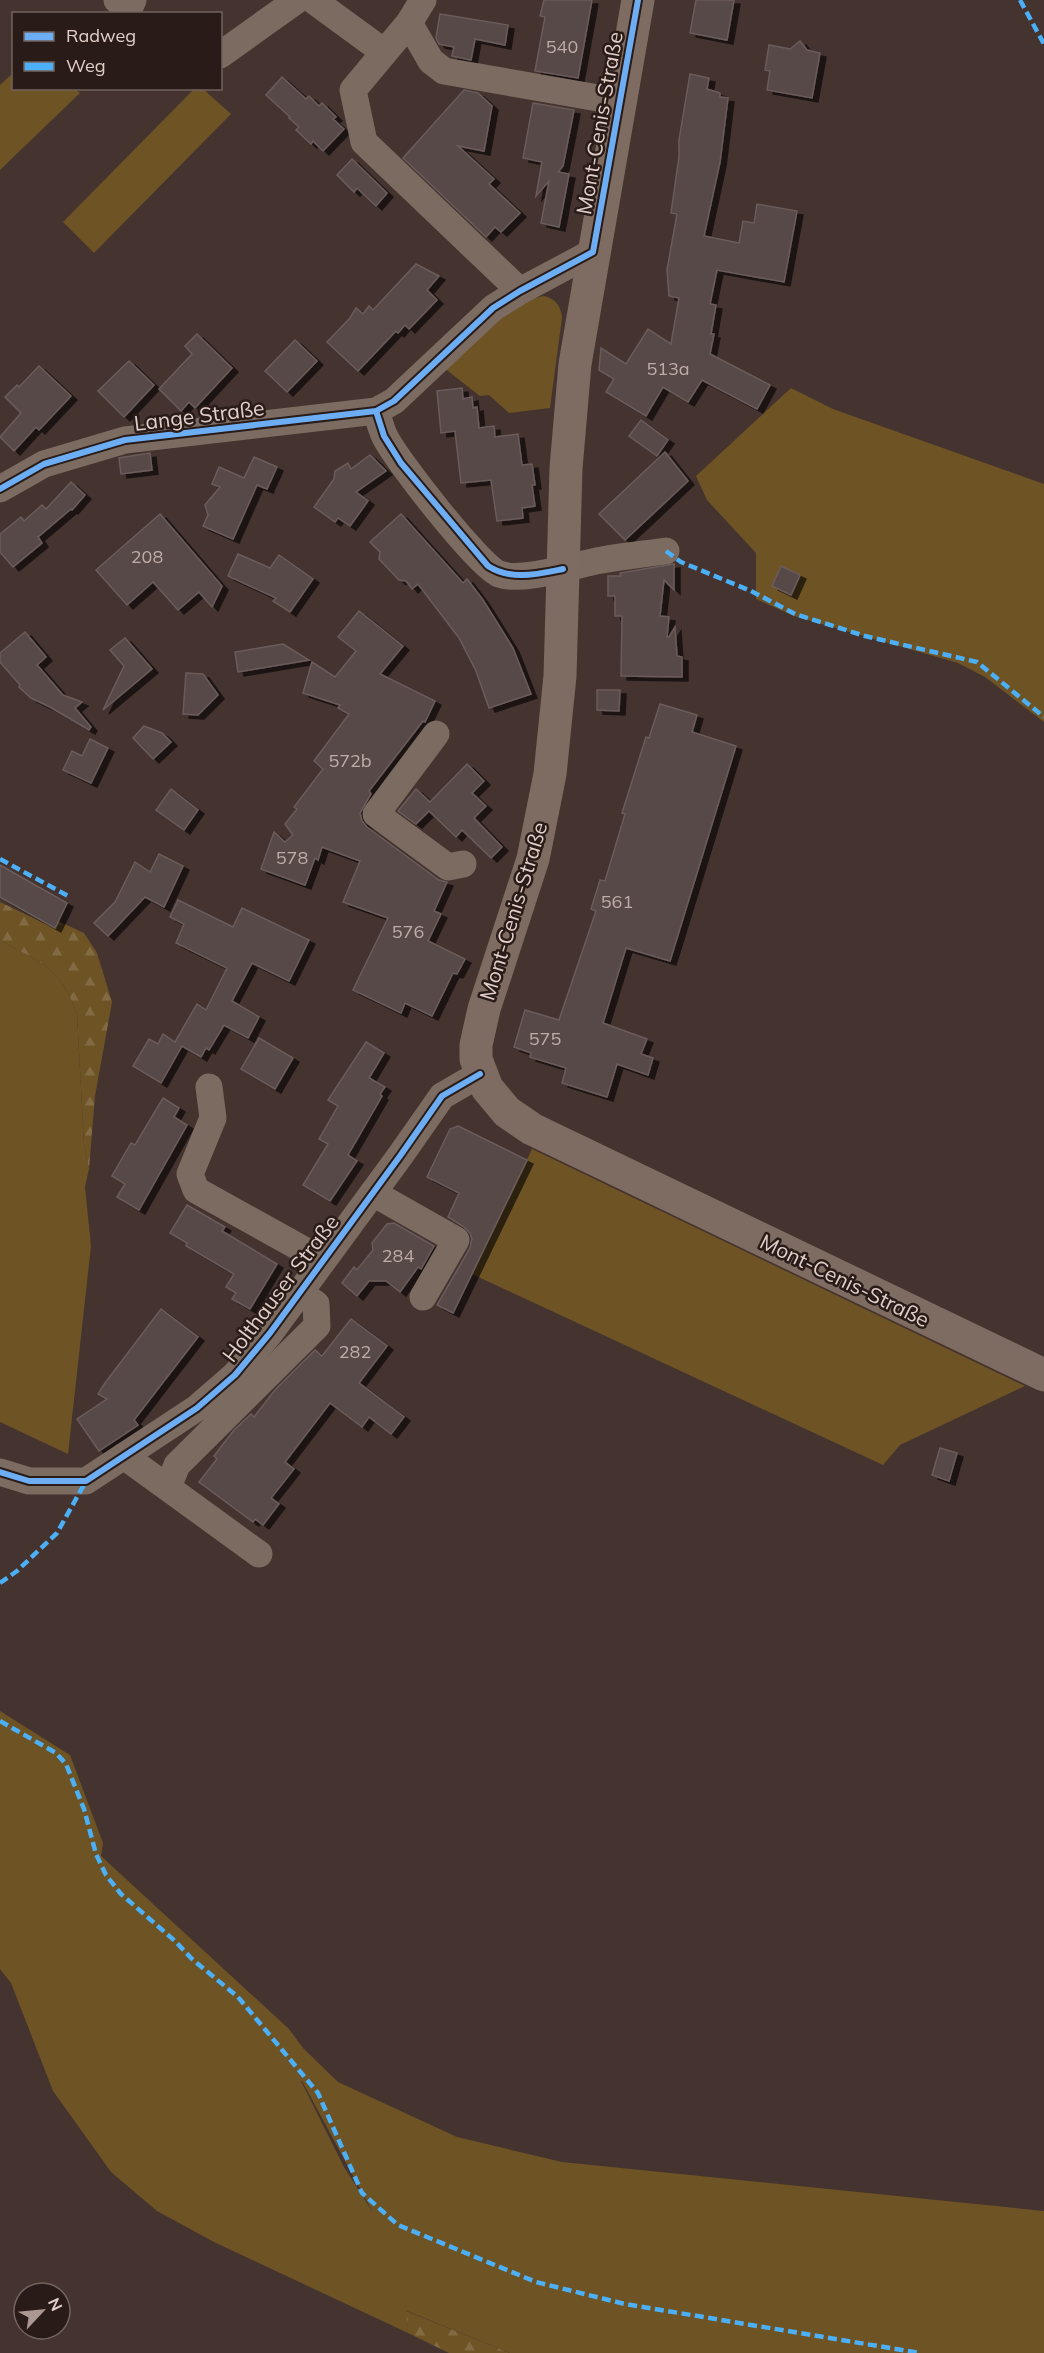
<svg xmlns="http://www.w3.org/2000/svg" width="1044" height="2353" viewBox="0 0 1044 2353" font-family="Mulish,sans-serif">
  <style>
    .green { fill: #6e5325; fill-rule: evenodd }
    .forest { fill: url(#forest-firs) }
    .building { fill: #564847; stroke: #6b5c5b; stroke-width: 1.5; filter: url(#shadow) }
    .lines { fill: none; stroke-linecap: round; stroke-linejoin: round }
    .minor { stroke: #7b6b61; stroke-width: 27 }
    .major { stroke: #7e6b61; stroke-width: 33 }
    .quiet { stroke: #4cb0f7; stroke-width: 4.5; stroke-dasharray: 9 4.5; stroke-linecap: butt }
    .cycleway-casing { stroke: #291b17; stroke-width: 10 }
    .cycleway { stroke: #6dadf4; stroke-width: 6 }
    .labels { text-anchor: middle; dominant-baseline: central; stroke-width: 5; stroke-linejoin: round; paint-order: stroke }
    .number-label { font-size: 18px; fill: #bfaca8 }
    .street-label { font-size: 21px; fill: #e2cec9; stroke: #291b17 }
  </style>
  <defs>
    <pattern id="forest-firs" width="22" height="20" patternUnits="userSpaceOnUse" patternTransform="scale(1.5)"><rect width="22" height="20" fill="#6e5325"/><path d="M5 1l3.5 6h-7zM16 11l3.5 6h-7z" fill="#826b43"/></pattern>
    <filter id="shadow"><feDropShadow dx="6" dy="4" stdDeviation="0" flood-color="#0009"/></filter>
  </defs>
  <rect width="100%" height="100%" fill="#44332f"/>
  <g class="green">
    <path d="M 13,73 L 14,88 L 75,89 L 80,93 L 0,170 L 0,85 Z"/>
    <path d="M 195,88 L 203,89 L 231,114 L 94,253 L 63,222 Z"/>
    <path d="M 544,296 C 556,299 561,306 562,318 L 550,408 L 509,413 L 489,395 L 480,396 L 444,368 C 467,347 513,300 544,296 Z"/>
    <path d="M 791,388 L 833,409 L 1044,484 L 1044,722 L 985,677 L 958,663 L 794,616 L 756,599 L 756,553 L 707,500 L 696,476 Z"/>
    <path d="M 0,940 C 42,964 60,966 77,1014 L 84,1144 L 89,1169 L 85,1187 L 91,1246 L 68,1454 L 0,1422 Z"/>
    <path d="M 532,1149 L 1025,1386 L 900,1445 L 883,1465 L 472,1274 Z"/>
    <path d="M 0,1711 L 70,1755 L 103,1843 L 101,1856 L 289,2029 L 303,2048 L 338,2082 L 457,2137 L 562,2162 L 1044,2211 L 1044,2353 L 510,2353 L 407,2311 L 408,2333 L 214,2242 L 157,2211 L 111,2172 L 53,2091 L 11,1983 L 0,1969 ZM 301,2081 L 302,2081 L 372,2211 L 344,2167 Z"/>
  </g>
  <g class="forest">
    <path d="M 0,902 L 54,928 L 58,921 L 84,933 L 97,953 L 112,1002 L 95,1096 L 89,1169 L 84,1144 L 77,1014 C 60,966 42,964 0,940 Z"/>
    <path d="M 406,2311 L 510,2353 L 449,2353 L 408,2333 Z"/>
  </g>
  <g class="building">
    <path d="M 544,0 L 592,0 L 578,78 L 535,71 L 545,17 L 540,16 Z"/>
    <path d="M 696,0 L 734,0 L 727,40 L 690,33 Z"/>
    <path d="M 440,14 L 508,25 L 505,45 L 475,39 L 471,60 L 452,56 L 454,47 L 439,44 L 436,38 Z"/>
    <path d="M 800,41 L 807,50 L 820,53 L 812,98 L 767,90 L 770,71 L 765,70 L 769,45 L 790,49 Z"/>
    <path d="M 690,74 L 709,78 L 707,89 L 720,93 L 720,97 L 728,98 L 720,162 L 704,236 L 739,243 L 743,221 L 754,223 L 757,204 L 797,211 L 784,282 L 717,270 L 710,304 L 716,305 L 711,334 L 714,334 L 710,354 L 770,385 L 757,409 L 702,380 L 688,402 L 663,387 L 646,416 L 606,392 L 614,379 L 599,370 L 601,348 L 626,364 L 648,329 L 671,344 L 679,298 L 669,296 L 667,270 L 677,214 L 671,213 L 679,157 L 679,140 Z"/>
    <path d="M 282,77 L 306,99 L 309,96 L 319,106 L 322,103 L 336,117 L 333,119 L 344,129 L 323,151 L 313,141 L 311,144 L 296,130 L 299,127 L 289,118 L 290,117 L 266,95 Z"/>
    <path d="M 464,90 L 478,93 L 492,106 L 484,151 L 458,146 L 494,179 L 489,184 L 520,213 L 501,232 L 495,227 L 486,237 L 403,158 Z"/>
    <path d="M 533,103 L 574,110 L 563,166 L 558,172 L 569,174 L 559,227 L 541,223 L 549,181 L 536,196 L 542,162 L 523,158 Z"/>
    <path d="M 352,159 L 387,193 L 376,206 L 357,188 L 354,192 L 337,175 Z"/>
    <path d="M 416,264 L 439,276 L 427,290 L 437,300 L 409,329 L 405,325 L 398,333 L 396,331 L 358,371 L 327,342 L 350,318 L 356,308 L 363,314 L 369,306 L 373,310 Z"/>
    <path d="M 197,334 L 232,368 L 195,408 L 189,402 L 181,411 L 159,389 L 192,354 L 185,346 Z"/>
    <path d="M 295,340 L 317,361 L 287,392 L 265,371 Z"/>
    <path d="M 129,361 L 154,385 L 124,417 L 98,391 Z"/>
    <path d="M 39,366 L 71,396 L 39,430 L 36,427 L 14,451 L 0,437 L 21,413 L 5,397 L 17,385 L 19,387 Z"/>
    <path d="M 462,388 L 463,399 L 472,397 L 473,408 L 477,407 L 479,428 L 494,426 L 495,437 L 518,434 L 522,465 L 532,464 L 535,485 L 532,485 L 535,506 L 522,508 L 523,518 L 497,521 L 491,480 L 461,483 L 455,431 L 441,433 L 437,391 Z"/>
    <path d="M 641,420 L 668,440 L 657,456 L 629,436 Z"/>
    <path d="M 665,452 L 688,481 L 625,540 L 599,514 Z"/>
    <path d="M 150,453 L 152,470 L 121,474 L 119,458 Z"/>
    <path d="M 370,455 L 386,471 L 356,492 L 368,501 L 350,526 L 338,518 L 335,522 L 314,507 L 334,479 L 335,471 L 348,463 L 351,469 Z"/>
    <path d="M 254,457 L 277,467 L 267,489 L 257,485 L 233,539 L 203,526 L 208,515 L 205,505 L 220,487 L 212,484 L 219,467 L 244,478 Z"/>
    <path d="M 71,482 L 85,495 L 72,510 L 71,509 L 38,537 L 42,543 L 13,567 L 0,552 L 0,534 L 21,517 L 24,521 L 42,505 L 46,509 Z"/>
    <path d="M 160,514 L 222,586 L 212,607 L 199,592 L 178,610 L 153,582 L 127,605 L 96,570 Z"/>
    <path d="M 401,514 L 463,583 L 467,579 L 483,600 L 513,648 L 531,694 L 489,708 L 476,671 L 459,638 L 418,584 L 412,589 L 406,581 L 399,580 L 379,559 L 380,552 L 370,542 Z"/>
    <path d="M 238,554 L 270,568 L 279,555 L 313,579 L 290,612 L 273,601 L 276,598 L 228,576 Z"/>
    <path d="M 674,564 L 674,590 L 664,580 L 660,616 L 669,617 L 667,637 L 669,637 L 675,627 L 677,656 L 682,657 L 682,677 L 621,676 L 622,616 L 615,616 L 615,596 L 608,596 L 608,576 L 621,576 L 620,573 Z"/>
    <path d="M 781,566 L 800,575 L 791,595 L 772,586 Z"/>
    <path d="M 359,611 L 403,646 L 380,674 L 435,701 L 425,722 L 423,721 L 369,791 L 371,794 L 360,813 L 362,821 L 367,827 L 439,880 L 447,882 L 434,911 L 441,914 L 428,941 L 465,959 L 457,974 L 453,973 L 432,1016 L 405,1003 L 401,1013 L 353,990 L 388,918 L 343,902 L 360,861 L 322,847 L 318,860 L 315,858 L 305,885 L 261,869 L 274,832 L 285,842 L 293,835 L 285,824 L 297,809 L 294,807 L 323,769 L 314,761 L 349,714 L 338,708 L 340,705 L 303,693 L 312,662 L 335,677 L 356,651 L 338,637 Z"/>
    <path d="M 25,632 L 46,657 L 37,665 L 63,695 L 82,702 L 75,708 L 91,727 L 89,730 L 50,707 L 31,698 L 19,687 L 20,685 L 0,662 L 0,653 Z"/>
    <path d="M 125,638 L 152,669 L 103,710 L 124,666 L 110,650 Z"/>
    <path d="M 283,644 L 309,660 L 238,672 L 235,652 Z"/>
    <path d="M 186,673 L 203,674 L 218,695 L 198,715 L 183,714 Z"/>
    <path d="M 597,690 L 620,690 L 619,711 L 597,710 Z"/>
    <path d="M 660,704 L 697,715 L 692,732 L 736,746 L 670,961 L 626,948 L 603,1023 L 647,1039 L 641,1054 L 653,1058 L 648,1075 L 617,1064 L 607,1097 L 562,1083 L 566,1068 L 530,1057 L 531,1053 L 514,1047 L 525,1010 L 559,1020 L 596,911 L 591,909 L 600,880 L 605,881 L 625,814 L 622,813 L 646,737 L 649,738 Z"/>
    <path d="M 144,726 L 162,733 L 171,742 L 153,759 L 133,738 Z"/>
    <path d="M 90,739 L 108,748 L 91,783 L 63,770 L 72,751 L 82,756 Z"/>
    <path d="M 467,764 L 484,781 L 472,793 L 486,806 L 474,818 L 502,847 L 491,858 L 462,830 L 456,837 L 429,811 L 416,824 L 398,811 L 416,789 L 430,802 Z"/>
    <path d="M 171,789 L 198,810 L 184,830 L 156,810 Z"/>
    <path d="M 159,854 L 183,866 L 164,907 L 145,897 L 108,936 L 94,923 L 115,902 L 135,862 L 150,872 Z"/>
    <path d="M 0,865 L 67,903 L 55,928 L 0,897 Z"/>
    <path d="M 178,900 L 233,927 L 242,908 L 309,940 L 289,981 L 252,963 L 232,1001 L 259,1017 L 248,1038 L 224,1025 L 209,1050 L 206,1048 L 201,1057 L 182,1046 L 161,1083 L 133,1066 L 149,1039 L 158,1044 L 163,1034 L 175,1042 L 197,1004 L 206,1010 L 227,968 L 176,943 L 184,924 L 170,917 Z"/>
    <path d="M 259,1038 L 293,1058 L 275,1089 L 241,1069 Z"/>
    <path d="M 366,1042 L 384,1053 L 369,1078 L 385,1087 L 380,1094 L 382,1096 L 348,1155 L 357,1161 L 330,1201 L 303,1185 L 328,1144 L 319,1139 L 338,1106 L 328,1100 Z"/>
    <path d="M 163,1098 L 179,1108 L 174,1117 L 187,1125 L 139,1210 L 117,1197 L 125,1184 L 112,1176 L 131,1143 L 135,1145 Z"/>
    <path d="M 458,1126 L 527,1160 L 453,1313 L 437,1305 L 470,1248 L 472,1239 L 470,1233 L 464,1227 L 448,1217 L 459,1193 L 427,1177 L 450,1129 Z"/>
    <path d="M 187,1205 L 225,1227 L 222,1231 L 277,1264 L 250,1309 L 232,1299 L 236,1293 L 226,1287 L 234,1274 L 186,1246 L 187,1243 L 170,1233 Z"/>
    <path d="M 387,1224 L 394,1223 L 434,1246 L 421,1269 L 418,1267 L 400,1292 L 386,1281 L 369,1281 L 357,1296 L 342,1283 L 354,1267 L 357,1270 L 373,1250 L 372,1243 Z"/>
    <path d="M 161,1309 L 198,1337 L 134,1420 L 138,1425 L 99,1451 L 77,1419 L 107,1399 L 98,1394 L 105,1383 Z"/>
    <path d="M 351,1319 L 387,1346 L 359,1383 L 404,1417 L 391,1434 L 369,1417 L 362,1427 L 330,1403 L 285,1462 L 294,1469 L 271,1498 L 279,1504 L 263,1525 L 255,1519 L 253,1522 L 199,1482 L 217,1459 L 214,1456 L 234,1430 L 251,1414 L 254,1417 L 275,1390 L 315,1350 L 322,1356 Z"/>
    <path d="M 940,1448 L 957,1453 L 949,1481 L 932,1475 Z"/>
  </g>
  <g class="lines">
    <g class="minor">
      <path d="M 117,0 L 129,9 L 133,0"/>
      <path d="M 313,0 L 384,52"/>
      <path d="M 409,23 L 423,0"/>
      <path d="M 220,55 L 297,0"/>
      <path d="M 520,291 L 364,142 L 353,90 L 409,23 L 431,61 L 444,71 L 621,102"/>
      <path d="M 376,411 C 379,420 381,429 385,437 C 397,461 478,565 499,574 C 524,583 576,564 602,560 C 623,556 645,554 666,551"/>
      <path d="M 0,489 L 44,464 L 125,440 L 376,411 L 394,401 L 493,308 L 520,291 L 593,252"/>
      <path d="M 436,734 L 376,814 L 448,867 L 463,864"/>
      <path d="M 209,1087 L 213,1118 L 190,1174 L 196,1190 L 322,1260"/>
      <path d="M 373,1193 L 456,1240 L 423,1297"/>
      <path d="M 124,1456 L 259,1554"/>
      <path d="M 0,1472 L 29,1481 L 86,1481 L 197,1408 L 235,1375 L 270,1333 L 400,1156 L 442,1096 L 480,1074"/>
      <path d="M 168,1487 L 177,1465 L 317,1326 L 316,1304 L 299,1292"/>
    </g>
    <path class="major" d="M 638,0 L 575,364 L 566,468 L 560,676 L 550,774 L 533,859 L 484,1009 L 476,1045 L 476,1059 L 487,1088 L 507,1112 L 532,1129 L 1044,1375"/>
    <g class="quiet">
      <path d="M 1020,0 L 1044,44"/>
      <path d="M 666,551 L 681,562 L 751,591 L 795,614 L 865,636 L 977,662 L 1044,717"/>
      <path d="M 0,859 L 70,897"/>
      <path d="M 0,1583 L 17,1571 L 57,1533 L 86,1481"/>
      <path d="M 0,1721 L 56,1753 L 66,1764 L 84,1809 L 96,1854 L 106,1875 L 121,1894 L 175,1941 L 192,1959 L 238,1997 L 318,2093 L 362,2193 L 398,2225 L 536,2282 L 625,2304 L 920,2353"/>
    </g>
    <defs>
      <g id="cycleway">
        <path d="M 376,411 L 384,436 L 401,463 L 488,566 C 511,581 538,574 563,569"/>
        <path d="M 0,489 L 44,464 L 125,440 L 376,411 L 394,401 L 493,308 L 520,291 L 593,252 L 638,0"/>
        <path d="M 0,1472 L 29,1481 L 86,1481 L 197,1408 L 235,1375 L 270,1333 L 400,1156 L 442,1096 L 480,1074"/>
      </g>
    </defs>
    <use href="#cycleway" class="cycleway-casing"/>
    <use href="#cycleway" class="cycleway"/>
  </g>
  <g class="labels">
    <g class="number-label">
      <text x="562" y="46">540</text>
      <text x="668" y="368">513a</text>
      <text x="147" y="556">208</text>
      <text x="350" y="760">572b</text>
      <text x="292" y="857">578</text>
      <text x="617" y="901">561</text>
      <text x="408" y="931">576</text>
      <text x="545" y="1038">575</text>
      <text x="398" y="1255">284</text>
      <text x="355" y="1351">282</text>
    </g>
    <g class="street-label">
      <text transform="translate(599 123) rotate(-80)">Mont-Cenis-Straße</text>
      <text transform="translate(199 415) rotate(-7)">Lange Straße</text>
      <text transform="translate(513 911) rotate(-73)">Mont-Cenis-Straße</text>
      <text transform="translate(845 1280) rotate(26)">Mont-Cenis-Straße</text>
      <text transform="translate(280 1288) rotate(-53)">Holthauser Straße</text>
    </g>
  </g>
  <rect x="12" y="12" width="210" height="78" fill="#291b17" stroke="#73635e" stroke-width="1.5"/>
  <rect x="24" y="32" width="30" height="9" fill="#6dadf4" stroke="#73635e" stroke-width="1.5"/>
  <text x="66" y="42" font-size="18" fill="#e2cec9">Radweg</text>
  <rect x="24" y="62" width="30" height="9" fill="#4cb0f7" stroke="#73635e" stroke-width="1.5"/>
  <text x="66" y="72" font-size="18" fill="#e2cec9">Weg</text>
  <g transform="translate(42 2311) rotate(64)"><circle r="28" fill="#291b17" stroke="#73635e" stroke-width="1.5"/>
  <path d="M0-4.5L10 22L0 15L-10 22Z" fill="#ab9893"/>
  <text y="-9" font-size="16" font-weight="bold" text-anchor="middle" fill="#e2cec9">N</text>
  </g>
</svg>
